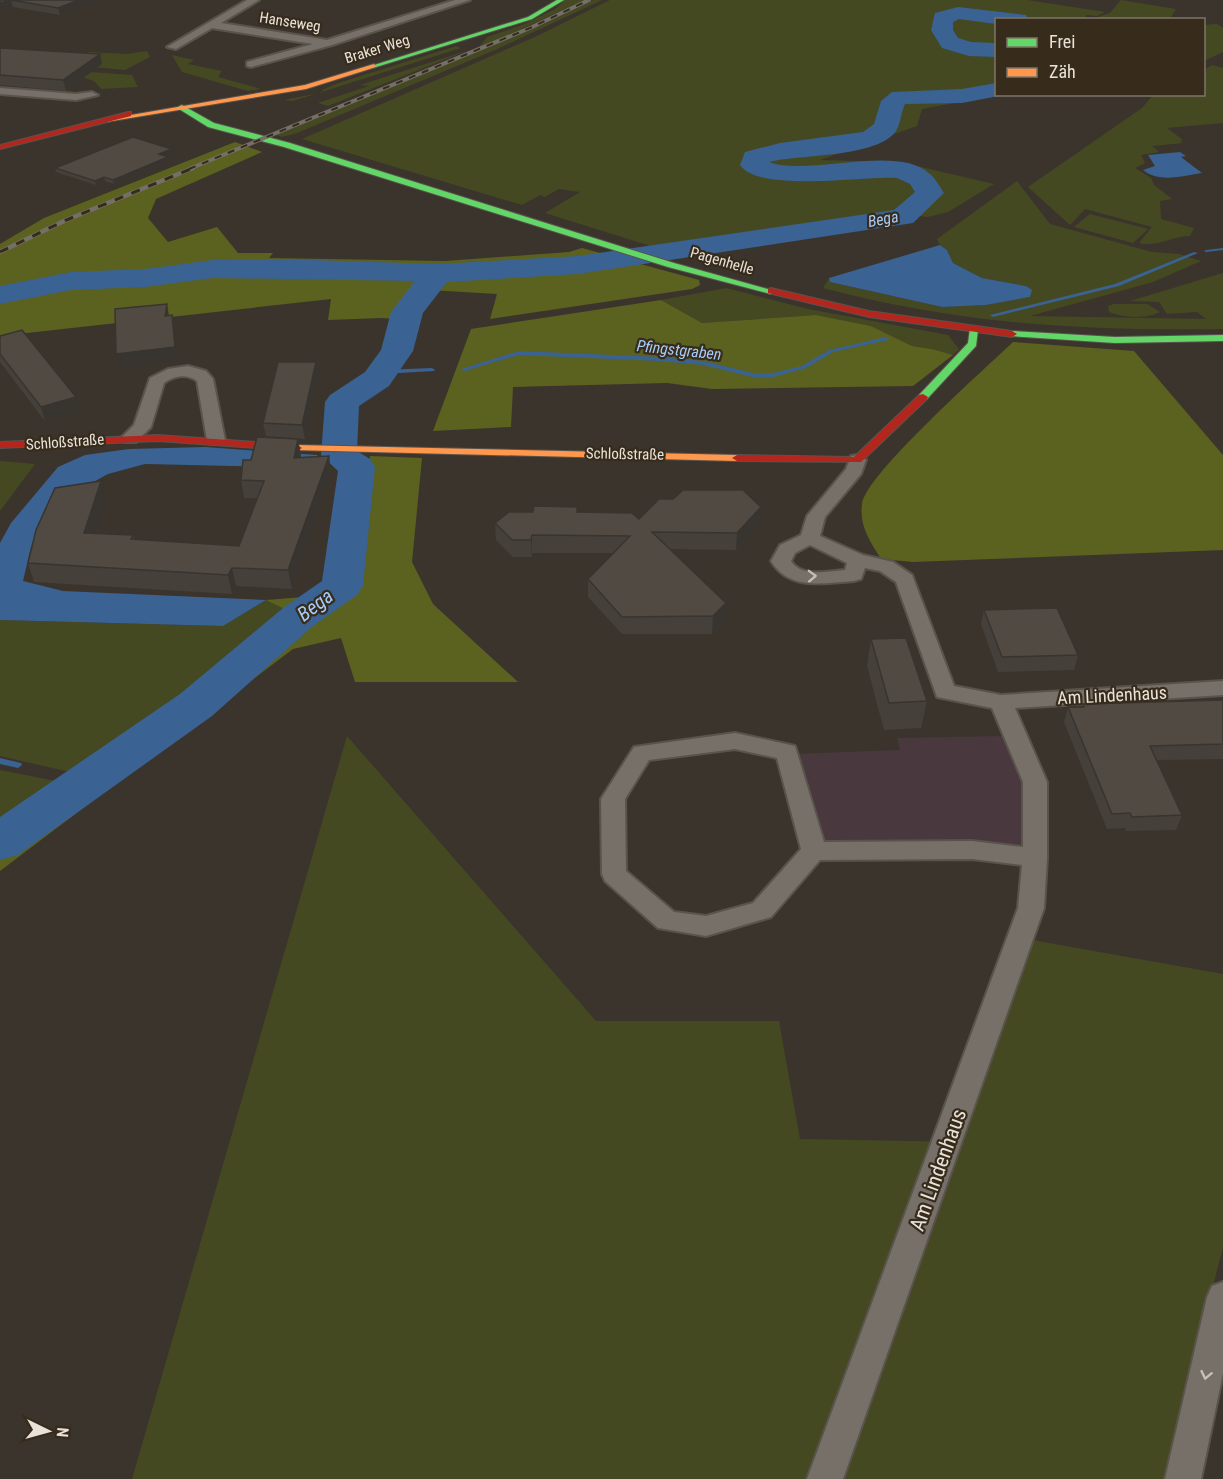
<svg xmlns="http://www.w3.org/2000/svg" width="1223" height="1479" viewBox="0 0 1223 1479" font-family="'Roboto Condensed',sans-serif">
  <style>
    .education { fill: #4a383f }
    .green { fill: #454922 }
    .forest { fill: #5b621f }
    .water { fill: #3a6292 }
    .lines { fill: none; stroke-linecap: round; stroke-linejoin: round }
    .stream { fill: #3a6292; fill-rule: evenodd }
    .river { fill: #3a6292; fill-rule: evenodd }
    .street-casing { stroke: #59534c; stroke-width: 4 }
    .fast-casing { stroke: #59534c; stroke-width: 2 }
    .slow-casing { stroke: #59534c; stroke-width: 2 }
    .jam-casing { stroke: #59534c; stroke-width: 2 }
    .street { fill: #767069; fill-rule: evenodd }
    .fast { fill: #63d668; fill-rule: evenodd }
    .slow { fill: #ff974d; fill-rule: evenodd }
    .jam { fill: #b3261e; fill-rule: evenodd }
    .rail-far1-casing { stroke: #746f68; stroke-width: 4 }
    .rail-casing { stroke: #746f68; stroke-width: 4.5 }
    .rail-far1 { stroke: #372b1c; stroke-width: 2; stroke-dasharray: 7; stroke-linecap: butt }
    .rail { stroke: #372b1c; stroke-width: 3; stroke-dasharray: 9; stroke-linecap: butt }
    .wall { fill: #45403a }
    .shaded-wall { fill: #38342f }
    .building { fill: #504a43; stroke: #38342f; stroke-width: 1.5 }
    .oneway { stroke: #c6c0b7 }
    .labels { text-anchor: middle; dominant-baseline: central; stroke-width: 4.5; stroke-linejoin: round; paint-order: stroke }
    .far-street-label { font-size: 15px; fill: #e9e2d8; stroke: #372b1c }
    .far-water-label { font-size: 16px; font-style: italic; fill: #a5cbf9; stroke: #372b1c }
    .street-label { font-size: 18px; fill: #e9e2d8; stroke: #372b1c }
    .water-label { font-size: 20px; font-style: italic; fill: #a5cbf9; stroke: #372b1c }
    .near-street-label { font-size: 21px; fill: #e9e2d8; stroke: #372b1c }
  </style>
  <rect width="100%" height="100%" fill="#3b342c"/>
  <path class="education" d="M 1006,736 L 1025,784 L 1027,845 L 977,842 L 820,843 L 793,754 L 900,750 L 897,738 Z"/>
  <g class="green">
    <path d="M 565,0 L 585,0 L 484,46 L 480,46 L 487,37 L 525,24 L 555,9 Z"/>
    <path d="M 593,0 L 602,0 L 495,50 L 297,133 L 282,137 L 276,135 L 533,28 Z"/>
    <path d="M 610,0 L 1027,0 L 1105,12 L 1097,16 L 1086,15 L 1086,19 L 996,20 L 998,95 L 922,109 L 917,126 L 820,160 L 899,162 L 994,184 L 948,212 L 927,217 L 898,213 L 657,248 L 545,213 L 580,192 L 559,189 L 545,197 L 540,195 L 522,205 L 302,139 L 537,36 Z"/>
    <path d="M 1121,0 L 1176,9 L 1170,19 L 1092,19 L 1110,13 Z"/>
    <path d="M 1217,24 L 1223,28 L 1223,52 L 1204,61 L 1204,25 Z"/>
    <path d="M 456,46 L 461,48 L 293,101 L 284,100 L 324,92 L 322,90 L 338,83 Z"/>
    <path d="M 469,50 L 328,106 L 318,103 L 369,86 L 360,85 Z"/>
    <path d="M 147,51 L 150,57 L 125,70 L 71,65 L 89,52 L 127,54 Z"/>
    <path d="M 172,55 L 194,60 L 188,64 L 222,71 L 218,77 L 261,89 L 248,91 L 182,72 Z"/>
    <path d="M 1212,65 L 1223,68 L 1223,123 L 1167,128 L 1183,140 L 1180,141 L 1183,143 L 1152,146 L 1159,152 L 1141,155 L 1145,163 L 1135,168 L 1151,178 L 1154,185 L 1172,199 L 1160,201 L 1161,219 L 1194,228 L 1190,236 C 1173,236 1155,248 1139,243 L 1152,227 L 1085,209 L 1070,225 L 1028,187 L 1142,108 L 1153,95 L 1204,94 L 1204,70 Z"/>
    <path d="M 90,72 L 132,75 L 138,87 L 101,89 L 94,81 L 82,77 Z"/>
    <path d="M 1017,181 L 1050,224 L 1152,252 L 1179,254 L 1201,261 L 1153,282 L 1030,316 L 1206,319 L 1197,312 L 1167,314 L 1159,302 L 1130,301 L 1223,273 L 1223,329 C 1084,331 959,324 823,288 L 829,278 L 830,282 L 942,307 L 986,305 L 1030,297 L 1026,286 L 982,278 L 953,263 L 947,250 L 940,245 L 937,239 Z"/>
    <path d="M 1090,214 L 1148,229 L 1133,243 L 1074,227 Z"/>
    <path d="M 726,288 L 808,309 L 948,335 L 959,349 L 953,355 L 932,349 L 912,346 L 871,326 L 816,315 L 702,323 L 661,300 Z"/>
    <path d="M 1114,304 L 1147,304 L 1160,312 C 1149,318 1127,319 1109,312 L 1108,306 Z"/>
    <path d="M 0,461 L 35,464 L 0,511 Z"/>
    <path d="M 266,600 L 294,613 L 193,700 L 83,775 L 0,756 L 0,620 L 222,626 Z"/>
    <path d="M 347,736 L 596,1021 L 779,1021 L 800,1139 L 963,1142 L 1032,940 L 1223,974 L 1223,1247 L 1164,1479 L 132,1479 Z"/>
    <path d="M 0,770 L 66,783 L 0,829 Z"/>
  </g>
  <g class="forest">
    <path d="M 235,142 L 262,152 L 156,199 L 148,218 L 168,242 L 217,227 L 238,253 L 273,253 L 269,258 L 445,261 L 569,252 L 582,248 L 699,280 L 700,285 L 692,289 L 490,319 L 497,294 L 429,290 L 416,308 L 413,320 L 381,318 L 328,320 L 331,299 L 0,336 L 0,244 L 44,218 Z"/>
    <path d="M 661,300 L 702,323 L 816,315 L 871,326 L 912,346 L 932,349 L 953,355 L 913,386 L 712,389 L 667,383 L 513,387 L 511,427 L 433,431 L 471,329 Z"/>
    <path d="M 1013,342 L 1134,351 L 1223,455 L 1223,550 L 913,562 L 881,559 C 870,541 859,526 862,504 C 865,475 986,368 1013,342 Z"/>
    <path d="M 370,456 L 422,458 L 412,562 L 433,604 L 518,682 L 355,682 L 341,638 L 293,649 L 0,871 L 0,846 L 199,707 L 303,618 L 266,600 L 356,593 Z"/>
  </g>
  <g class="water">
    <path d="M 1180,152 L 1186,156 L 1181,157 L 1202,173 C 1186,175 1160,184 1143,170 L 1155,166 L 1148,155 Z"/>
    <path d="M 940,245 L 947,250 L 953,263 L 982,278 L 1026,286 L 1032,290 L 1030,297 L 986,305 L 942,307 L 830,282 L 829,278 Z"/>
    <path d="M 205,447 L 317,455 L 324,468 L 145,464 L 108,474 L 59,501 L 31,547 L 23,581 L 63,591 L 266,600 L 223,626 L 0,620 L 0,543 L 11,523 L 58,467 L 85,455 L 129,449 Z"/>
  </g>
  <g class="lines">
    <g class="stream">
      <path d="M 1223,248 L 1223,250 L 1206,252 L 1204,251 L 1206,250 Z"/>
      <path d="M 1194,252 L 1198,253 L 1119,286 L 993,317 L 990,315 L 1115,284 Z"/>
      <path d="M 886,337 L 889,339 L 888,340 L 833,352 L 806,368 L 773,377 L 757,378 L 703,365 L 659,361 L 519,355 L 464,371 L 461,369 L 519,351 L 659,357 L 703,361 L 757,374 L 773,373 L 802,366 L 829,350 Z"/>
      <path d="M 432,368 L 435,370 L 434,371 L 382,374 L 379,372 L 382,370 Z"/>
      <path d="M 0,758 L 21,763 L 22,765 L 18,768 L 0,764 Z"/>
    </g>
    <g class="river">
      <path d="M 958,7 L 1018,14 L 1026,15 L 1028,20 L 996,20 L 996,24 L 959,19 L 953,22 L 953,30 L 958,38 L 971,42 L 996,43 L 996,57 L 969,56 L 942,48 L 931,30 L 935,13 Z"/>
      <path d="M 996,83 L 996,94 L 1004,95 L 962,103 L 905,104 C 901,112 901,123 896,131 C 877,158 800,154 769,162 C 809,177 898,143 930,174 C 936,179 940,187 944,193 L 913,223 L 578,274 L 447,282 L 423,313 L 413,351 L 389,386 L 359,406 L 357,451 L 370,459 L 375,467 L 363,586 L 357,595 L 313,626 L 212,716 L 18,855 L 0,860 L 0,817 L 180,694 L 283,608 L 322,581 L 338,471 L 321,455 L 325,402 L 330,395 L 365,372 L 381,350 L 391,312 L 415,281 L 213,278 L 145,287 L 71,290 L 0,304 L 0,286 L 71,272 L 145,269 L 213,260 L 279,259 L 438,264 L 578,256 L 894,210 L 915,192 L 910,184 L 897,178 C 863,176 759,193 740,165 L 745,152 L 780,143 L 863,132 L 874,124 L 881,101 L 892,92 L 962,89 Z"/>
    </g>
    <defs>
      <g id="street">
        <path d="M 247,0 L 259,0 L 221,23 L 327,40 L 455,0 L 470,0 L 332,45 L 251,67 L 247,66 L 247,62 L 313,44 L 212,28 L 176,49 L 167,47 Z"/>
        <path d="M 0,88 L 76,94 L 92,92 L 98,95 L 76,100 L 0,94 Z"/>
        <path d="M 188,366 L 206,371 L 213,379 L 225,440 L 222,444 L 210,444 L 207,440 L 197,381 C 186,373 174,376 164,383 L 151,427 L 136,442 L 124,442 L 121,438 L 134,425 L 150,378 L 168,369 Z"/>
        <path d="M 857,455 L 866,460 L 861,474 L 825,517 L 820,536 L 863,555 L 893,562 L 912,575 L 954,686 L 1001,695 L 1223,681 L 1223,695 L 1015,708 L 1047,782 L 1047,858 L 1044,908 L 843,1479 L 807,1479 L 1018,908 L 1022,865 L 972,859 L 820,860 L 771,917 L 706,936 L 658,928 L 605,881 L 602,874 L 601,799 L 634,747 L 735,733 L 795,746 L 824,842 L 972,841 L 1023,847 L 1023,782 L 992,708 L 937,697 L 896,582 L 880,571 L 865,568 L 861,579 L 854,581 C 824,583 789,591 771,561 L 780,545 L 801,535 L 807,516 L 846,469 L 851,456 ZM 810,545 L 847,563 L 845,570 C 829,571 801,578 791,561 L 795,553 ZM 735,749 L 777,758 L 801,849 L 753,903 L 706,916 L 674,912 L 626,871 L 625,799 L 649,760 Z"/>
        <path d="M 1223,1282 L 1223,1373 L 1201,1479 L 1165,1479 L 1207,1297 L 1212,1286 Z"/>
      </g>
      <g id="fast">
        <path d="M 557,0 L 564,0 L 532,19 L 376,67 L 371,66 L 528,17 Z"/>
        <path d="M 182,105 L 214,123 L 290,143 L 674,263 L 775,291 L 771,294 L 668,267 L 284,147 L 208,127 L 179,109 L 178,107 Z"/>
        <path d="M 970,328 L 978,330 L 976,346 L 927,399 L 919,399 L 919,395 L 968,343 Z"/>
        <path d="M 1012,331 L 1115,337 L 1223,335 L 1223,341 L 1115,343 L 1009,336 L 1009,332 Z"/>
      </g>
      <g id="slow">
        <path d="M 374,64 L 376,67 L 306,89 L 106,122 L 102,120 L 305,85 Z"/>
        <path d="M 297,445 L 737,455 L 742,458 L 737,461 L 293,450 L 293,446 Z"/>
      </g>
      <g id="jam">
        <path d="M 128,112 L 131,112 L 131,116 L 0,149 L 0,145 Z"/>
        <path d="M 771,288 L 869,311 L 1012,331 L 1017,334 L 1012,337 L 869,317 L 768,293 L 768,289 Z"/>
        <path d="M 923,394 L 928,397 L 927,399 L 861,462 L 737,461 L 732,458 L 737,455 L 854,457 L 919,395 Z"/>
        <path d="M 158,435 L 297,445 L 302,448 L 297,451 L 158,441 L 0,448 L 0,442 Z"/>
      </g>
    </defs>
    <use href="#street" class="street-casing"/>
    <use href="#fast" class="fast-casing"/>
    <use href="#slow" class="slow-casing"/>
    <use href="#jam" class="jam-casing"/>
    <use href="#street" class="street"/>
    <use href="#fast" class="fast"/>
    <use href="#slow" class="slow"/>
    <use href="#jam" class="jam"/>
    <defs>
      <path id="rail-far1" d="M 189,169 L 530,28 L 589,0"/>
      <path id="rail" d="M 0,252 L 64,221 L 193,168"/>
    </defs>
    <use href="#rail-far1" class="rail-far1-casing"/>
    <use href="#rail" class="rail-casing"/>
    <use href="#rail-far1" class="rail-far1"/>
    <use href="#rail" class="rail"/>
  </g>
  <g class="wall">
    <path d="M 0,0 L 97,0 L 60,15 L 13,7 L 0,10 Z"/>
    <path d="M 0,48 L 100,54 L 102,64 L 66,91 L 0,85 Z"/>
    <path d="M 173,153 L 165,156 L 169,161 L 114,184 L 105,181 L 96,185 L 56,172 L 55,168 Z"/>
    <path d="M 0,336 L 80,410 L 45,421 L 0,362 Z"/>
    <path d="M 316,362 L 318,375 L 305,439 L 266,436 L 263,423 Z"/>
    <path d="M 298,439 L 301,457 L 329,456 L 331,474 L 292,589 L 236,586 L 232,594 L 34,582 L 28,563 L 101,481 L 107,499 L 96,533 L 133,535 L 135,540 L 239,546 L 257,498 L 244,498 L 241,480 L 251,460 Z"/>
    <path d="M 761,507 L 759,524 L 736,550 L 670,549 L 726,603 L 725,620 L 712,634 L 622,634 L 588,597 L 588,579 L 613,553 L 532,553 L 532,557 L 513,557 L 496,540 L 495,523 L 533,512 L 577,512 L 639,519 Z"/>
    <path d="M 984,610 L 1078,655 L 1074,670 L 998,672 L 981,624 Z"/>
    <path d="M 871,639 L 927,701 L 921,728 L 884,730 L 867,666 Z"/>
    <path d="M 1223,700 L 1223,759 L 1156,760 L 1182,815 L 1176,830 L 1126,831 L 1125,828 L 1107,829 L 1064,722 L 1068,707 L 1082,707 L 1083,704 Z"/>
  </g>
  <g class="shaded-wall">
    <path d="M 11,0 L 13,7 L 0,10 L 0,3 Z"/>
    <path d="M 79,0 L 97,0 L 60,15 L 58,8 Z"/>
    <path d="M 100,54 L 102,64 L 66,91 L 63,80 Z"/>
    <path d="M 172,149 L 173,153 L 160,158 L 159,154 Z"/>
    <path d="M 168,157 L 169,161 L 114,184 L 113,180 Z"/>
    <path d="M 104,177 L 105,181 L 96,185 L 95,181 Z"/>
    <path d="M 167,304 L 169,316 L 165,316 Z"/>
    <path d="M 172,315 L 175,328 L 178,360 L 119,367 L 116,354 Z"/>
    <path d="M 316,362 L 318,375 L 305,439 L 302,425 Z"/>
    <path d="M 76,397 L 80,410 L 45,421 L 41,407 Z"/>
    <path d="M 298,439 L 301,457 L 294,458 Z"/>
    <path d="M 329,456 L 331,474 L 292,589 L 288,570 Z"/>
    <path d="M 101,481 L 107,499 L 90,551 L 84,533 Z"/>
    <path d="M 761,507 L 759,524 L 736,550 L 737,533 Z"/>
    <path d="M 532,535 L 532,557 L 531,540 Z"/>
    <path d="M 232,568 L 236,586 L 232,594 L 228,575 Z"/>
    <path d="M 726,603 L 725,620 L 712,634 L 713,616 Z"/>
  </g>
  <g class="building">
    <path d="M 0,0 L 79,0 L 58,8 L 11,0 L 0,3 Z"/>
    <path d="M 0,48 L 100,54 L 63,80 L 0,75 Z"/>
    <path d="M 133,137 L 172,149 L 159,154 L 168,157 L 113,180 L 104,177 L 95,181 L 55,168 Z"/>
    <path d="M 167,304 L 165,316 L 172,315 L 175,347 L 116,354 L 115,309 Z"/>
    <path d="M 22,330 L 76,397 L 41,407 L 0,354 L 0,336 Z"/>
    <path d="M 278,362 L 316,362 L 302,425 L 263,423 Z"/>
    <path d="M 257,437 L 298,439 L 294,458 L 329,456 L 288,570 L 232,568 L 228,575 L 28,563 L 36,530 L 55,488 L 101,481 L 84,533 L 133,535 L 131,539 L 239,546 L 264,481 L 241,480 L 243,460 L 251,460 Z"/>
    <path d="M 683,490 L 743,490 L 761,507 L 737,533 L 652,532 L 726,603 L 713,616 L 622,617 L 588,579 L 630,536 L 532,535 L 531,540 L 512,540 L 495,523 L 509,512 L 533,512 L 534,506 L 577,507 L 577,512 L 632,513 L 639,519 L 659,499 L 673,499 Z"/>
    <path d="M 1057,608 L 1078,655 L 1002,657 L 984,610 Z"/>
    <path d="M 906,638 L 927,701 L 889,703 L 871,639 Z"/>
    <path d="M 1223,700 L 1223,744 L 1150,746 L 1182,815 L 1132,817 L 1130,813 L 1112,814 L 1068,707 L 1084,707 L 1083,704 Z"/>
  </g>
  <defs><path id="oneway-chevron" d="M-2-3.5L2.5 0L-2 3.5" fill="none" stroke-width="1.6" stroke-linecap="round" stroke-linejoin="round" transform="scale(1.5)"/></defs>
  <g class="oneway">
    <use href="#oneway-chevron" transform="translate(812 576) rotate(-2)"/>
    <use href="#oneway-chevron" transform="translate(1206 1375) rotate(102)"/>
  </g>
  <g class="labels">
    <g class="far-street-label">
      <text transform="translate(290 22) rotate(9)">Hanseweg</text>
      <text transform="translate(377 49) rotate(-17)">Braker Weg</text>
      <text transform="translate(722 261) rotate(16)">Pagenhelle</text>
      <text transform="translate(65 442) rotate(-4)">Schloßstraße</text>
      <text transform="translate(625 454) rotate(1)">Schloßstraße</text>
    </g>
    <g class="far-water-label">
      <text transform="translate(883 219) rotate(-11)">Bega</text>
      <text transform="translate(679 350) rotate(6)">Pfingstgraben</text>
    </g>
    <g class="street-label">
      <text transform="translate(1112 695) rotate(-3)">Am Lindenhaus</text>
    </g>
    <g class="water-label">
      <text transform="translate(315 605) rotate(-37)">Bega</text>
    </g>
    <g class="near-street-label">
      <text transform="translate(938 1170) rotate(-70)">Am Lindenhaus</text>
    </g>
  </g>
  <rect x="995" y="18" width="210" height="78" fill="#372b1c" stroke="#7e7467" stroke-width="1.5"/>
  <rect x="1007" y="38" width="30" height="9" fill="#63d668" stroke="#7e7467" stroke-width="1.5"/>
  <text x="1049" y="48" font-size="18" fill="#e9e2d8">Frei</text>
  <rect x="1007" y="68" width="30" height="9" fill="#ff974d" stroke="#7e7467" stroke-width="1.5"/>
  <text x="1049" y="78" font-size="18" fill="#e9e2d8">Zäh</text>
  <g transform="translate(48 1431) rotate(95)" stroke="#372b1c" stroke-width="4.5" paint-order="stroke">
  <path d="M0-4.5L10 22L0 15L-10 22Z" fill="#e9e2d8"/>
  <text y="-9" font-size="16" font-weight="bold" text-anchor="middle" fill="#e9e2d8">N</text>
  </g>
</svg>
